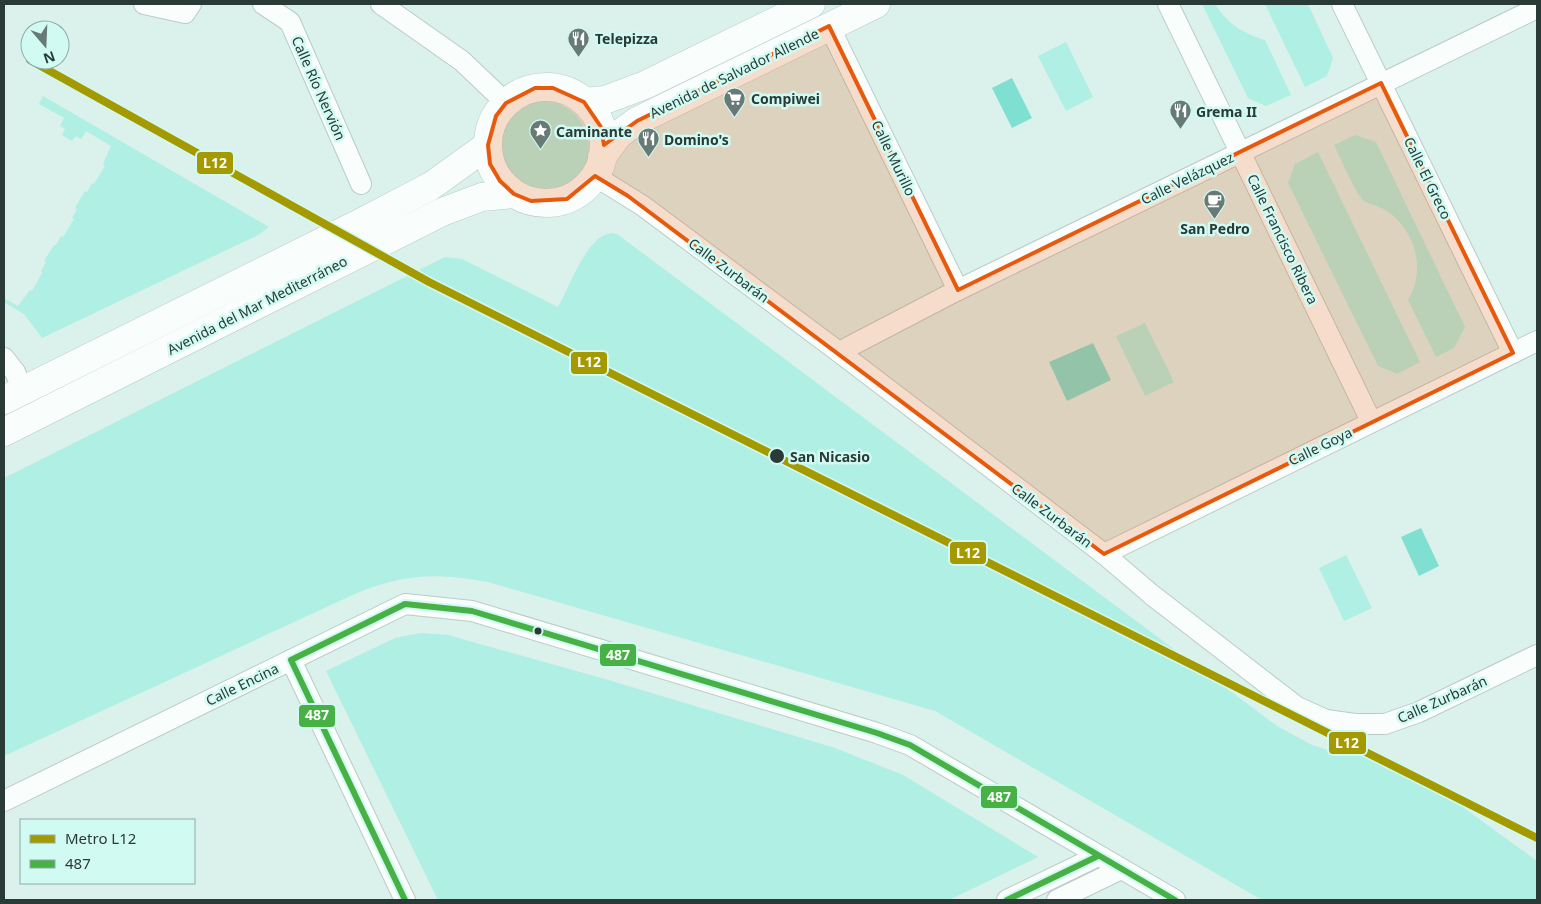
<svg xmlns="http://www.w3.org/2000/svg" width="1541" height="904" viewBox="0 0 1541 904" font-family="'Noto Sans',sans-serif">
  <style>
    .green { fill: #b0efe4 }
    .water { fill: #7fdfd1 }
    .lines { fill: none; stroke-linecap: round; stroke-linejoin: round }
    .street-casing { stroke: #baccc8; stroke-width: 22 }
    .primary-casing { stroke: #baccc8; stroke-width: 29 }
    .street { stroke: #f9fdfc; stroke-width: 20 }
    .primary { stroke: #f9fdfc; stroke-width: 28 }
    .bus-1-casing { stroke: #d1faf2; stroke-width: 10 }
    .bus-1 { stroke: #48b146; stroke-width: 6 }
    .metro-1-casing { stroke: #d1faf2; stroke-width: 11 }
    .metro-1 { stroke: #a49a00; stroke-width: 8 }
    .marked { fill: #e8590c; fill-opacity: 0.2; stroke: #e8590c; stroke-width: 4; stroke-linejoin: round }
    .stop-dot { fill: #2a3a37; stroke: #d1faf2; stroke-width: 2 }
    .labels { text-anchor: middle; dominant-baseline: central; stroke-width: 5; stroke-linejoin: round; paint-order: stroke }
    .poi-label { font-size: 14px; font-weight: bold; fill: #2a3a37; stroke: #d1faf2; text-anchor: start }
    .street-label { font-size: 14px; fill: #2a3a37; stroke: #d1faf2 }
    .stop-label { font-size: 14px; font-weight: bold; fill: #2a3a37; stroke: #d1faf2; text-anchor: start }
    .line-badge { stroke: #d1faf2; stroke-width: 2 }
    .badge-label { font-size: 14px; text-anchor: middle; font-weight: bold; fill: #fff }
  </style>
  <rect width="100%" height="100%" fill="#daf1ec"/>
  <g class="green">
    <path d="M 1202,4 L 1215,4 C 1228,24 1242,33 1265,40 L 1291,95 L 1266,106 L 1248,98 Z"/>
    <path d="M 1265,4 L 1308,4 L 1333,58 L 1327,76 L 1305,87 Z"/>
    <path d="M 1066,42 L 1093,97 L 1066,111 L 1038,56 Z"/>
    <path d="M 43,96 L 269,227 L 258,235 L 42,338 L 24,314 L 4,302 L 4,298 L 18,306 L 30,290 L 32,291 L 42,273 L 41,271 L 46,262 L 44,261 L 54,245 L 56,245 L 61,236 L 63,237 L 74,219 L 72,218 L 77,209 L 75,208 L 85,191 L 87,192 L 92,183 L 94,184 L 105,166 L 103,164 L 111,146 L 86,131 L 81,139 L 76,136 L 72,141 L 62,135 L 65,129 L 60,126 L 64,118 L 39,104 Z"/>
    <circle cx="542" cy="148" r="47"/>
    <path d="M 1355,135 L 1376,142 L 1465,327 L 1454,348 L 1436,357 L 1408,300 C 1426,270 1416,231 1387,211 C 1380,206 1370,205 1363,200 C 1356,194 1339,155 1334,145 Z"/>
    <path d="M 1318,152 L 1420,362 L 1397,374 L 1378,366 L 1288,183 L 1295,164 Z"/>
    <path d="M 611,233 L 617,234 L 1277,726 L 1312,745 L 1334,752 L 1394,760 L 1406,766 L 1537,861 L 1537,900 L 1262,900 L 935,711 L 488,582 C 435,573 407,573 357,593 L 4,756 L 4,478 L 445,257 L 462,259 L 558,307 C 570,286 586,237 611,233 Z"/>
    <path d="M 1145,323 L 1174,382 L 1145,396 L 1116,336 Z"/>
    <path d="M 1346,555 L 1372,608 L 1344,621 L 1319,568 Z"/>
    <path d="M 421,633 L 448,635 L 605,679 L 835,748 L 903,775 L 1038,857 L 949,900 L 438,900 L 326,671 L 395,638 Z"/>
  </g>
  <g class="water">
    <path d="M 1012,78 L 1032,118 L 1012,128 L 992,88 Z"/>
    <path d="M 1093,343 L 1111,380 L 1067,401 L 1049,362 Z"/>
    <path d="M 1421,528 L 1439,566 L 1419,576 L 1401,537 Z"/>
  </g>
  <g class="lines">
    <defs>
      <g id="street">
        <path d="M 144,4 L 185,13 L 191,4"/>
        <path d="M 263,4 L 290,22 L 361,184"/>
        <path d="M 381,4 L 462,61 L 506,103"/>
        <path d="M 1168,4 L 1371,421"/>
        <path d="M 1342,4 L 1513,353"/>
        <path d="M 829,26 L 958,290"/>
        <path d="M 595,176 L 643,206 L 839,352 L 1104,554 L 1152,595 L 1297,707 L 1326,720 L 1355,724 L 1385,724 L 1419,712 L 1537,655"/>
        <path d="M 839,352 L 958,290 L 1537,8"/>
        <path d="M 4,358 L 15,372 L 23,390"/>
        <path d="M 1104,554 L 1537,341"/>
        <path d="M 291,660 L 405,900"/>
        <path d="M 4,801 L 405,604 L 472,611 L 877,733 L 910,745 L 1175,900"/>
        <path d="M 1007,900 L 1098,856"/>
        <path d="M 1057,900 L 1121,869"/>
      </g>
      <g id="primary">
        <circle cx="546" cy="145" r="58"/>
        <path d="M 584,102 L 605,100 L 645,85 L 811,4"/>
        <path d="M 602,157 L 618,135 L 637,121 L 876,4"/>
        <path d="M 4,400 L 360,223 L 431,186 L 488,145"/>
        <path d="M 4,432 L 442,212 L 482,197 L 514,194"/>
      </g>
    </defs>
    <use href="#street" class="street-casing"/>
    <use href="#primary" class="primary-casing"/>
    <use href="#street" class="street"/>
    <use href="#primary" class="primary"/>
    <defs>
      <g id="bus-1">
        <path d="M 405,900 L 291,660 L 405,604 L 472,611 L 877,733 L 910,745 L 1175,900"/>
        <path d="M 1007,900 L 1098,856"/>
      </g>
    </defs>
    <use href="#bus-1" class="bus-1-casing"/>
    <use href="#bus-1" class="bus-1"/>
    <defs>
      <path id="metro-1" d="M 30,60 L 429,282 L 1537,838"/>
    </defs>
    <use href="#metro-1" class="metro-1-casing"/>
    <use href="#metro-1" class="metro-1"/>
  </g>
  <path class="marked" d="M 829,26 L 958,290 L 1381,83 L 1513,353 L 1104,554 L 628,196 L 595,176 L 567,199 L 531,201 L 514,194 L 500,181 L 490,164 L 488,145 L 496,116 L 506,103 L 535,88 L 553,88 L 584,102 L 601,127 L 604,145 L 637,121 Z"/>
  <defs>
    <symbol id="restaurant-pin" viewBox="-11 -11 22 30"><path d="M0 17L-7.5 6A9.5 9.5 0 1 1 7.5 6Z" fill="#687a76" stroke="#d1faf2"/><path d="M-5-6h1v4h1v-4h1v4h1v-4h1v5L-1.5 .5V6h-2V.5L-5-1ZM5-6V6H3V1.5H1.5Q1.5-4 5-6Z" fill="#fff"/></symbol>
    <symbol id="supermarket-pin" viewBox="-11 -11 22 30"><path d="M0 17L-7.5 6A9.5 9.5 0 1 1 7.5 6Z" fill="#687a76" stroke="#d1faf2"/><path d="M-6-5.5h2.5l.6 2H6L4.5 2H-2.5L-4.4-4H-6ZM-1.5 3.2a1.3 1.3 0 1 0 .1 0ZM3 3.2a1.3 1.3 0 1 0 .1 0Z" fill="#fff"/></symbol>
    <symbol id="sight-pin" viewBox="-11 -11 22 30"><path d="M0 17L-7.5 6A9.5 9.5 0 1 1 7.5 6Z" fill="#687a76" stroke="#d1faf2"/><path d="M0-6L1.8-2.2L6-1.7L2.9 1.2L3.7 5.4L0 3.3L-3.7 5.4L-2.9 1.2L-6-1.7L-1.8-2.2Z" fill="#fff"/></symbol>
    <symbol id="cafe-pin" viewBox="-11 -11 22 30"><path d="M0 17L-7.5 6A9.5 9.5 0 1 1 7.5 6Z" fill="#687a76" stroke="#d1faf2"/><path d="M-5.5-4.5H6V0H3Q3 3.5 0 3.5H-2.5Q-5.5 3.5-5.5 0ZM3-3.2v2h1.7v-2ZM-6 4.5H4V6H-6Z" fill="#fff"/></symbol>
  </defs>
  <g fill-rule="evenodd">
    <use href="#restaurant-pin" x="566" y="26" width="25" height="34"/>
    <use href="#supermarket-pin" x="722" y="86" width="25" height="34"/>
    <use href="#restaurant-pin" x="1168" y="98" width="25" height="34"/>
    <use href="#sight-pin" x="528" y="118" width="25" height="34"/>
    <use href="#restaurant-pin" x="636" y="126" width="25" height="34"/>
    <use href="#cafe-pin" x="1202" y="188" width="25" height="34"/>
  </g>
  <g class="stop-dot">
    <circle cx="777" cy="456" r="8"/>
    <circle cx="538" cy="631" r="4.5"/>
  </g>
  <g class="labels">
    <g class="poi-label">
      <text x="595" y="38">Telepizza</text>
      <text x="751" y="98">Compiwei</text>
      <text x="1196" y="111">Grema II</text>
      <text x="556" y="131">Caminante</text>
      <text x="664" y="139">Domino's</text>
      <text x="1215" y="228" text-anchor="middle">San Pedro</text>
    </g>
    <g class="street-label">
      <text transform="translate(734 73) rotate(-26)">Avenida de Salvador Allende</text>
      <text transform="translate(319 88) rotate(66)">Calle Río Nervión</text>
      <text transform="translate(894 158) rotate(64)">Calle Murillo</text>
      <text transform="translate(1187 178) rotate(-26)">Calle Velázquez</text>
      <text transform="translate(1428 178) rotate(64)">Calle El Greco</text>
      <text transform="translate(1283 239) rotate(64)">Calle Francisco Ribera</text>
      <text transform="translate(729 270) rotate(37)">Calle Zurbarán</text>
      <text transform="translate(257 305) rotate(-27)">Avenida del Mar Mediterráneo</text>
      <text transform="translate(1320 446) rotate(-26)">Calle Goya</text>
      <text transform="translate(1052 515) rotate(37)">Calle Zurbarán</text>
      <text transform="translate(242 684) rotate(-26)">Calle Encina</text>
      <text transform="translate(1442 699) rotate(-24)">Calle Zurbarán</text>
    </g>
    <g class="stop-label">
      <text x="790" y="456">San Nicasio</text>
    </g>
  </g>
  <g class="line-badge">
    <rect x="196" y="151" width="38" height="24" rx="5" fill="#a49a00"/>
    <rect x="570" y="351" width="38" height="24" rx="5" fill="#a49a00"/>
    <rect x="949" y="541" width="38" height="24" rx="5" fill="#a49a00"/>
    <rect x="599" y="643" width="38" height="24" rx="5" fill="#48b146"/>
    <rect x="298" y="704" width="38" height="24" rx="5" fill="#48b146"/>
    <rect x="1328" y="731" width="39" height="24" rx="5" fill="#a49a00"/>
    <rect x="980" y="785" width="38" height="24" rx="5" fill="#48b146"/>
  </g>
  <g class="badge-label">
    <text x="215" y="168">L12</text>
    <text x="589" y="367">L12</text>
    <text x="968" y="558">L12</text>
    <text x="618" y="660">487</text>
    <text x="317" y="720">487</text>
    <text x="1347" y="748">L12</text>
    <text x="999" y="802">487</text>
  </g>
  <rect width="1541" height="904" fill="none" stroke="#2a3a37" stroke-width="10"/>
  <rect x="20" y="819" width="175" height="65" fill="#d1faf2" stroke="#8eada7"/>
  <rect x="30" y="835" width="25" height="8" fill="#a49a00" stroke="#8eada7"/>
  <text x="65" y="844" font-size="15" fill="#2a3a37">Metro L12</text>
  <rect x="30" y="860" width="25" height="8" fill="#48b146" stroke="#8eada7"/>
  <text x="65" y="869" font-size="15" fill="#2a3a37">487</text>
  <g transform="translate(45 45) rotate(161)"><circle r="24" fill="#d1faf2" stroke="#8eada7"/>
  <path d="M0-4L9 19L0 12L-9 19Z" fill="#687a76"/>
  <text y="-8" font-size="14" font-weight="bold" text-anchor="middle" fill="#2a3a37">N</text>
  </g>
</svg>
